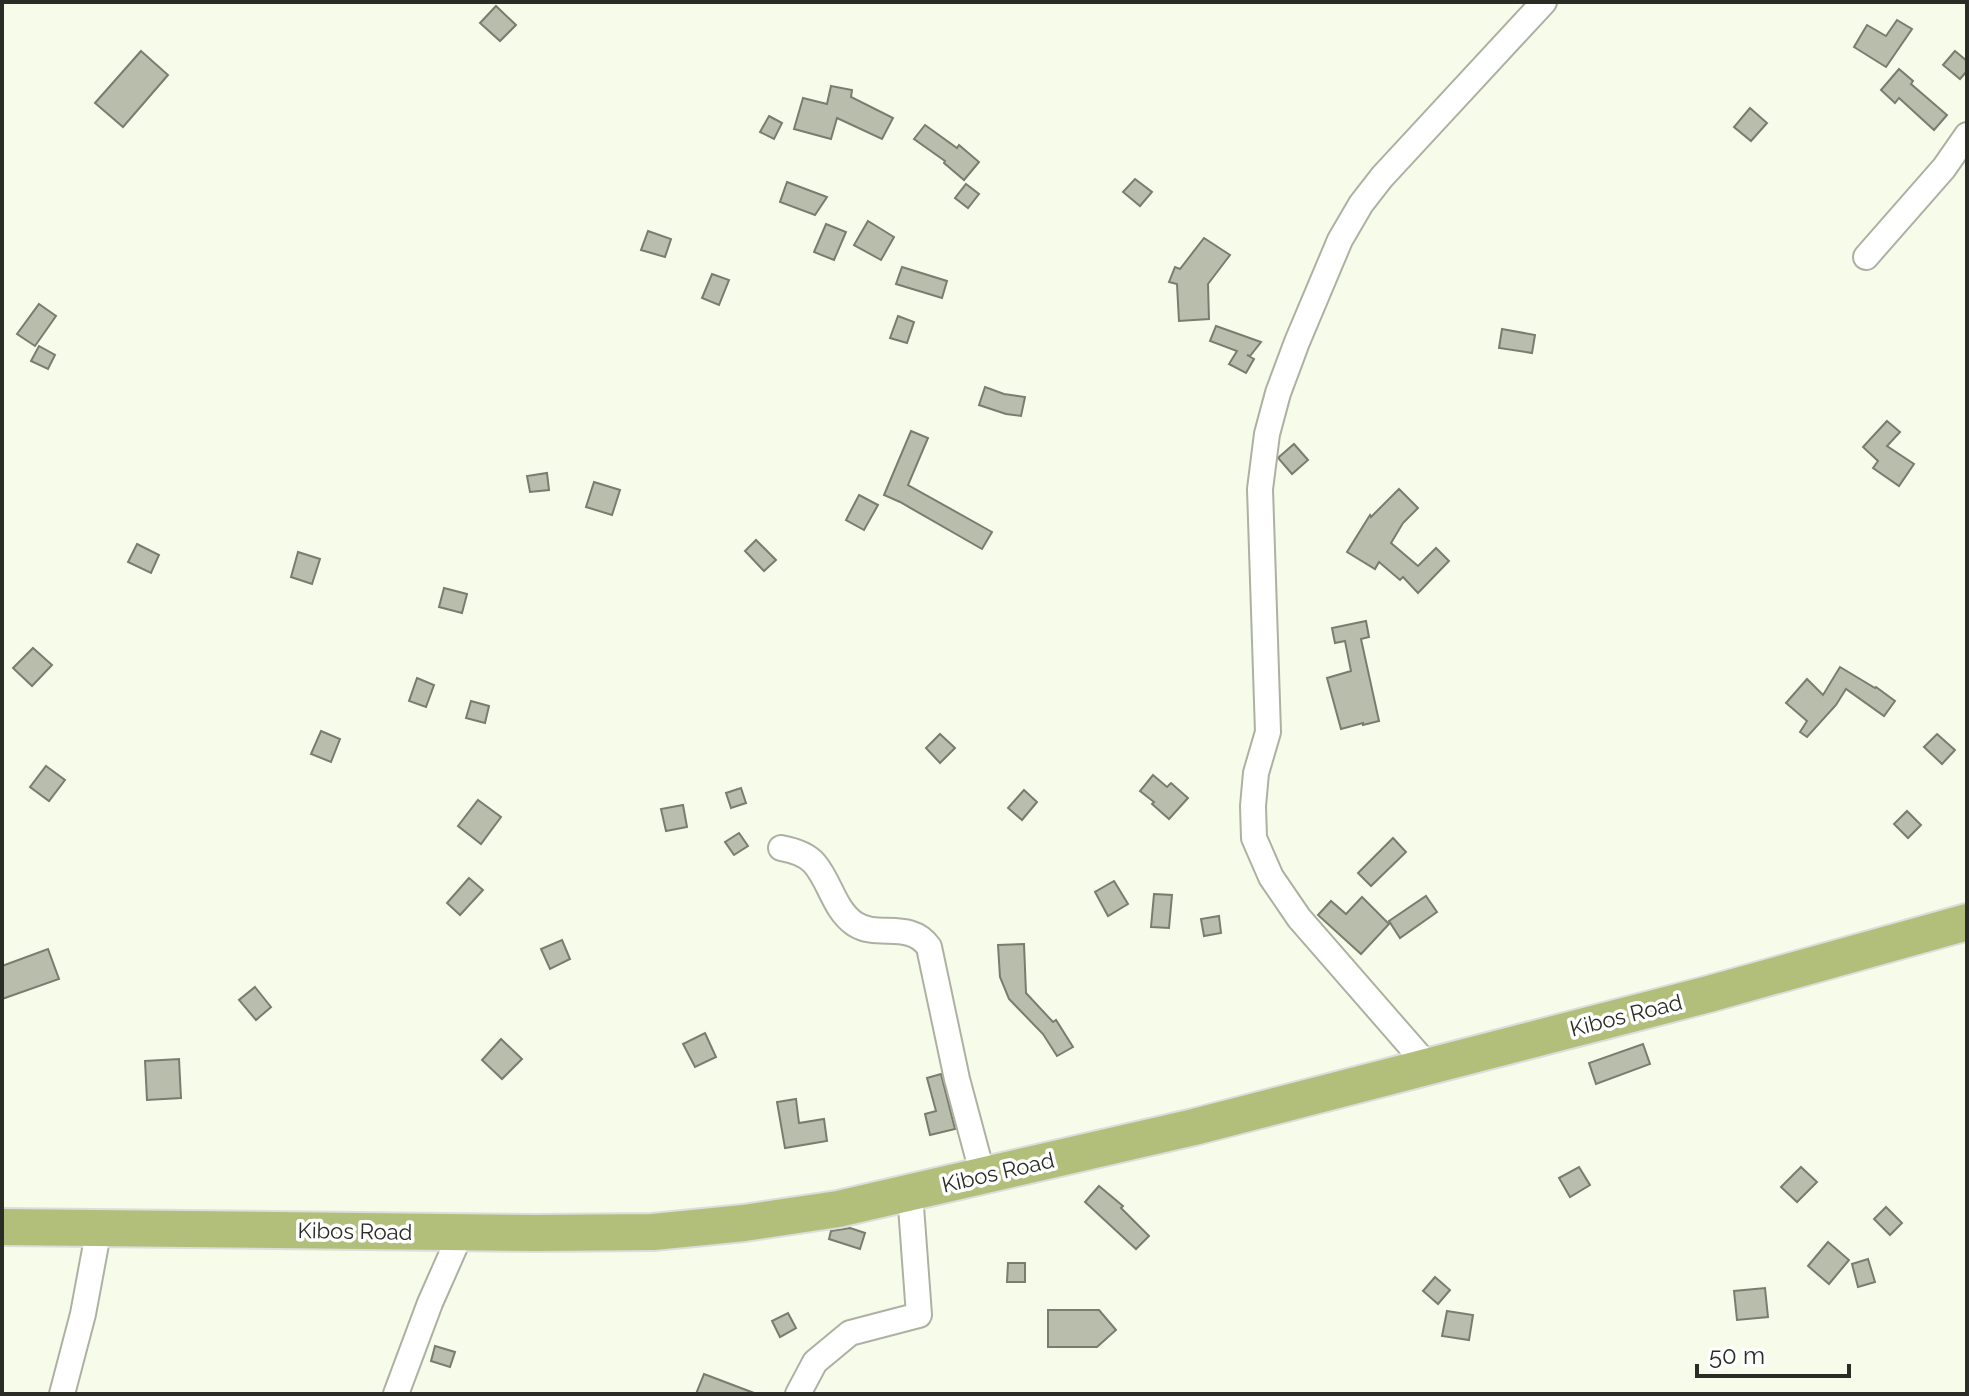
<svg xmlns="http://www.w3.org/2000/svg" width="1969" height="1396" viewBox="0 0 1969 1396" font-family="Raleway,sans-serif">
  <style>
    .building { fill: #b8bdac; stroke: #797d6e; stroke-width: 2 }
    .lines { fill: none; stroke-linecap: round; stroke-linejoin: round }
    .minor-casing { stroke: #adb1a1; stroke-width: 28 }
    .primary-casing { stroke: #dddddc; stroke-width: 40 }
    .minor { stroke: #fff; stroke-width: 24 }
    .primary { stroke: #b2bf7b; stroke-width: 36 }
    .labels { text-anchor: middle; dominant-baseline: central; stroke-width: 7; stroke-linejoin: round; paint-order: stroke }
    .street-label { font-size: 22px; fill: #2a2c25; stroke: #fff }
  </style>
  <rect width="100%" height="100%" fill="#f6fbea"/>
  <g class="building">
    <path d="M 496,6 L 516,25 L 500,41 L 480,23 Z"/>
    <path d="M 1897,20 L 1912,29 L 1886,67 L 1854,47 L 1867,25 L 1886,36 Z"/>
    <path d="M 141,51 L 168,75 L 123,127 L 95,103 Z"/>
    <path d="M 1955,51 L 1967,61 L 1967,71 L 1960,79 L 1943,65 Z"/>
    <path d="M 1899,69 L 1913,81 L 1911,84 L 1947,115 L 1934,130 L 1899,98 L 1895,103 L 1881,90 Z"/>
    <path d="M 831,86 L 852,90 L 851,97 L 893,118 L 882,139 L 837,118 L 831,139 L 794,129 L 803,98 L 827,104 Z"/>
    <path d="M 1750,108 L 1767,123 L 1751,141 L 1734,127 Z"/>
    <path d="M 769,116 L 782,123 L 774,139 L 760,132 Z"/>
    <path d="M 925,125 L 957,148 L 959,145 L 979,162 L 964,180 L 944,163 L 945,161 L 914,139 Z"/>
    <path d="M 1135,179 L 1152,192 L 1140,206 L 1123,192 Z"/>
    <path d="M 787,182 L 827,197 L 815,215 L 780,202 Z"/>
    <path d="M 966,184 L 979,194 L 968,208 L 955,198 Z"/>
    <path d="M 868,221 L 894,237 L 881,260 L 854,245 Z"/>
    <path d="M 826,224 L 846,232 L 834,260 L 814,252 Z"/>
    <path d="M 648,231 L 671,239 L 665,257 L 641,250 Z"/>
    <path d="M 1204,238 L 1230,255 L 1208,284 L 1209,319 L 1179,321 L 1177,284 L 1169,282 L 1175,267 L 1180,269 Z"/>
    <path d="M 902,267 L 947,281 L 942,298 L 896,284 Z"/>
    <path d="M 712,274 L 729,280 L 719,305 L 702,298 Z"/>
    <path d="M 39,304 L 56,316 L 35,346 L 17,334 Z"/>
    <path d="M 898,316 L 914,322 L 907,343 L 890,338 Z"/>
    <path d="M 1216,326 L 1261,342 L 1250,356 L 1247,355 L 1254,359 L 1246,373 L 1229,364 L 1237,351 L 1210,341 Z"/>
    <path d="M 1502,329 L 1535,335 L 1532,353 L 1499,348 Z"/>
    <path d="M 39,346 L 55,355 L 48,369 L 31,361 Z"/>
    <path d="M 985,387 L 1004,394 L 1025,397 L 1021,416 L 1006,414 L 979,405 Z"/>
    <path d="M 1887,421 L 1900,432 L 1887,446 L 1914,464 L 1899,486 L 1873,468 L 1878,461 L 1863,447 Z"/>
    <path d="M 911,431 L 928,438 L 908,485 L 992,532 L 982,549 L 900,502 L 884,495 Z"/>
    <path d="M 1294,444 L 1308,460 L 1292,474 L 1279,459 L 1279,457 Z"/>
    <path d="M 547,473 L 549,490 L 530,492 L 527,476 Z"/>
    <path d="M 594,482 L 620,490 L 612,515 L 586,507 Z"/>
    <path d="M 1399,489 L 1418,508 L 1403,523 L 1391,543 L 1418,566 L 1436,548 L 1449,561 L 1418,593 L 1403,577 L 1400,580 L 1379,562 L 1375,569 L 1347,552 L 1370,515 L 1371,517 Z"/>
    <path d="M 859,495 L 878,505 L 864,530 L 846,520 Z"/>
    <path d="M 756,540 L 776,560 L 764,571 L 745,551 Z"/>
    <path d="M 137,544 L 159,555 L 151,573 L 128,562 Z"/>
    <path d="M 298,552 L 320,559 L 312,584 L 291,577 Z"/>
    <path d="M 444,588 L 467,594 L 462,613 L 439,607 Z"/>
    <path d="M 1366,621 L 1369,637 L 1361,639 L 1379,721 L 1363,725 L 1363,723 L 1341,729 L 1327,678 L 1351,671 L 1345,641 L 1335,643 L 1332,628 Z"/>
    <path d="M 33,648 L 52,665 L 32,686 L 13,668 Z"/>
    <path d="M 1840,667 L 1875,688 L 1876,687 L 1895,701 L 1884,716 L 1846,689 L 1836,705 L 1807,737 L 1800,732 L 1807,721 L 1786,703 L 1807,679 L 1823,695 Z"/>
    <path d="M 417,678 L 434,685 L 426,707 L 409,701 Z"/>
    <path d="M 471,701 L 489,706 L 485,723 L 466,718 Z"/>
    <path d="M 321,731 L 340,739 L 331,762 L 311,754 Z"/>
    <path d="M 940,734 L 955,748 L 940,763 L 926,748 Z"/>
    <path d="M 1937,734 L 1955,750 L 1942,764 L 1924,747 Z"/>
    <path d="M 46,766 L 65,780 L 49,801 L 30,787 Z"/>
    <path d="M 1153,775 L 1167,787 L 1171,783 L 1188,798 L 1169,819 L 1152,804 L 1154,802 L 1140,791 Z"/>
    <path d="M 741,788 L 746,803 L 731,808 L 726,793 Z"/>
    <path d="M 1024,790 L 1037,802 L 1022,820 L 1008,808 Z"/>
    <path d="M 478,800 L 501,817 L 481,844 L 458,826 Z"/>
    <path d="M 683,805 L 687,827 L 666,831 L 661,809 Z"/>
    <path d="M 1907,811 L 1921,825 L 1908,838 L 1894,824 Z"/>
    <path d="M 739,833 L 748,846 L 734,855 L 725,842 Z"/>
    <path d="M 1393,838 L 1406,852 L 1371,886 L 1358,873 Z"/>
    <path d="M 469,878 L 483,890 L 460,915 L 447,903 Z"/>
    <path d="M 1114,881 L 1128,904 L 1108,916 L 1095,892 Z"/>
    <path d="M 1154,894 L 1172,895 L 1169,928 L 1151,927 Z"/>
    <path d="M 1426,896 L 1437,912 L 1400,938 L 1389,921 Z"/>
    <path d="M 1362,897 L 1389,924 L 1361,954 L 1318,915 L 1331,901 L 1346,914 Z"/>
    <path d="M 1219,916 L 1221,933 L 1204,936 L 1201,919 Z"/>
    <path d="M 562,940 L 570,959 L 550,969 L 541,949 Z"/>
    <path d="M 1024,944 L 1026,993 L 1053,1022 L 1056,1020 L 1073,1047 L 1057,1056 L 1043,1034 L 1009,999 L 1000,977 L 998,945 Z"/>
    <path d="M 48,949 L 59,979 L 2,999 L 2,966 Z"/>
    <path d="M 255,987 L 271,1007 L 256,1020 L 239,1000 Z"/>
    <path d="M 705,1033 L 716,1057 L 695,1067 L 683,1044 Z"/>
    <path d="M 501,1039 L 522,1059 L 502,1079 L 482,1060 Z"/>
    <path d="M 1643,1044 L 1650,1064 L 1596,1084 L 1589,1063 Z"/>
    <path d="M 179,1059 L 181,1098 L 147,1100 L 145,1061 Z"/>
    <path d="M 941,1074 L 955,1129 L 930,1135 L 925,1114 L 936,1111 L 927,1078 Z"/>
    <path d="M 796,1099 L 799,1123 L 824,1119 L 827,1141 L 785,1148 L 777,1102 Z"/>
    <path d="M 1579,1167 L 1590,1185 L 1570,1197 L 1559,1178 Z"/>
    <path d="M 1801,1167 L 1817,1182 L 1797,1202 L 1781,1187 Z"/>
    <path d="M 1099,1186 L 1123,1206 L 1121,1208 L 1149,1236 L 1136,1249 L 1085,1202 Z"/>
    <path d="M 1886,1207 L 1902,1223 L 1890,1235 L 1874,1219 Z"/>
    <path d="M 850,1228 L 865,1233 L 860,1249 L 829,1239 L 831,1231 Z"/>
    <path d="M 1828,1242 L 1849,1260 L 1829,1284 L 1808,1266 Z"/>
    <path d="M 1868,1259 L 1875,1282 L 1858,1287 L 1852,1264 Z"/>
    <path d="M 1008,1263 L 1025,1263 L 1025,1282 L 1007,1282 Z"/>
    <path d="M 1435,1277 L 1450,1290 L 1438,1304 L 1423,1291 Z"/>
    <path d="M 1765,1288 L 1768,1317 L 1737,1320 L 1734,1291 Z"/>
    <path d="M 1048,1310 L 1099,1310 L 1116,1330 L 1097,1347 L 1048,1347 Z"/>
    <path d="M 1447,1311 L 1473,1315 L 1469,1340 L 1442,1336 Z"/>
    <path d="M 788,1313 L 796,1328 L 780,1337 L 772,1321 Z"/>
    <path d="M 435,1346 L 455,1352 L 450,1367 L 431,1361 Z"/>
    <path d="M 704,1374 L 754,1393 L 753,1394 L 696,1394 Z"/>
  </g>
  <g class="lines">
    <defs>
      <g id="minor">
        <path d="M 1866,257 L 1944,168 L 1967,135"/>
        <path d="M 781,848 C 792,850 806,854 814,863 C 830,881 834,910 855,924 C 878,939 910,920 929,947 L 957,1079 L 983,1176"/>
        <path d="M 1428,1066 L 1299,918 L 1271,877 L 1254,838 L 1253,806 L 1256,773 L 1268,732 L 1260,489 L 1267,434 L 1278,393 L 1297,342 L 1340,240 L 1361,204 L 1382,177 L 1544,2"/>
        <path d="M 62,1394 L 83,1314 L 99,1228"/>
        <path d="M 396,1394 L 430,1303 L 461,1233"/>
        <path d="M 798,1394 L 815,1362 L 850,1333 L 919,1315 L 910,1193"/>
      </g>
      <path id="primary" d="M 2,1227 L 536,1233 L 653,1232 L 744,1223 L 838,1209 L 1194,1127 L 1709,994 L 1967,922"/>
    </defs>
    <use href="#minor" class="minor-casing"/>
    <use href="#primary" class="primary-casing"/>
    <use href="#minor" class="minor"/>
    <use href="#primary" class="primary"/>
  </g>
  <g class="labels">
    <g class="street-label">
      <text transform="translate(1626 1015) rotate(-14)">Kibos Road</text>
      <text transform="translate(998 1172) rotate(-13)">Kibos Road</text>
      <text transform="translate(355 1231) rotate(1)">Kibos Road</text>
    </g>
  </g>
  <rect width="1969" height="1396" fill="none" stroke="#2a2c25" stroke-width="8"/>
  <path d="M1697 1364v12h152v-12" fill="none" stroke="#2a2c25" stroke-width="4"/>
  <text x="1709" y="1364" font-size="24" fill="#2a2c25" stroke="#ffffff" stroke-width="6" paint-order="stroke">50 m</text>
</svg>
